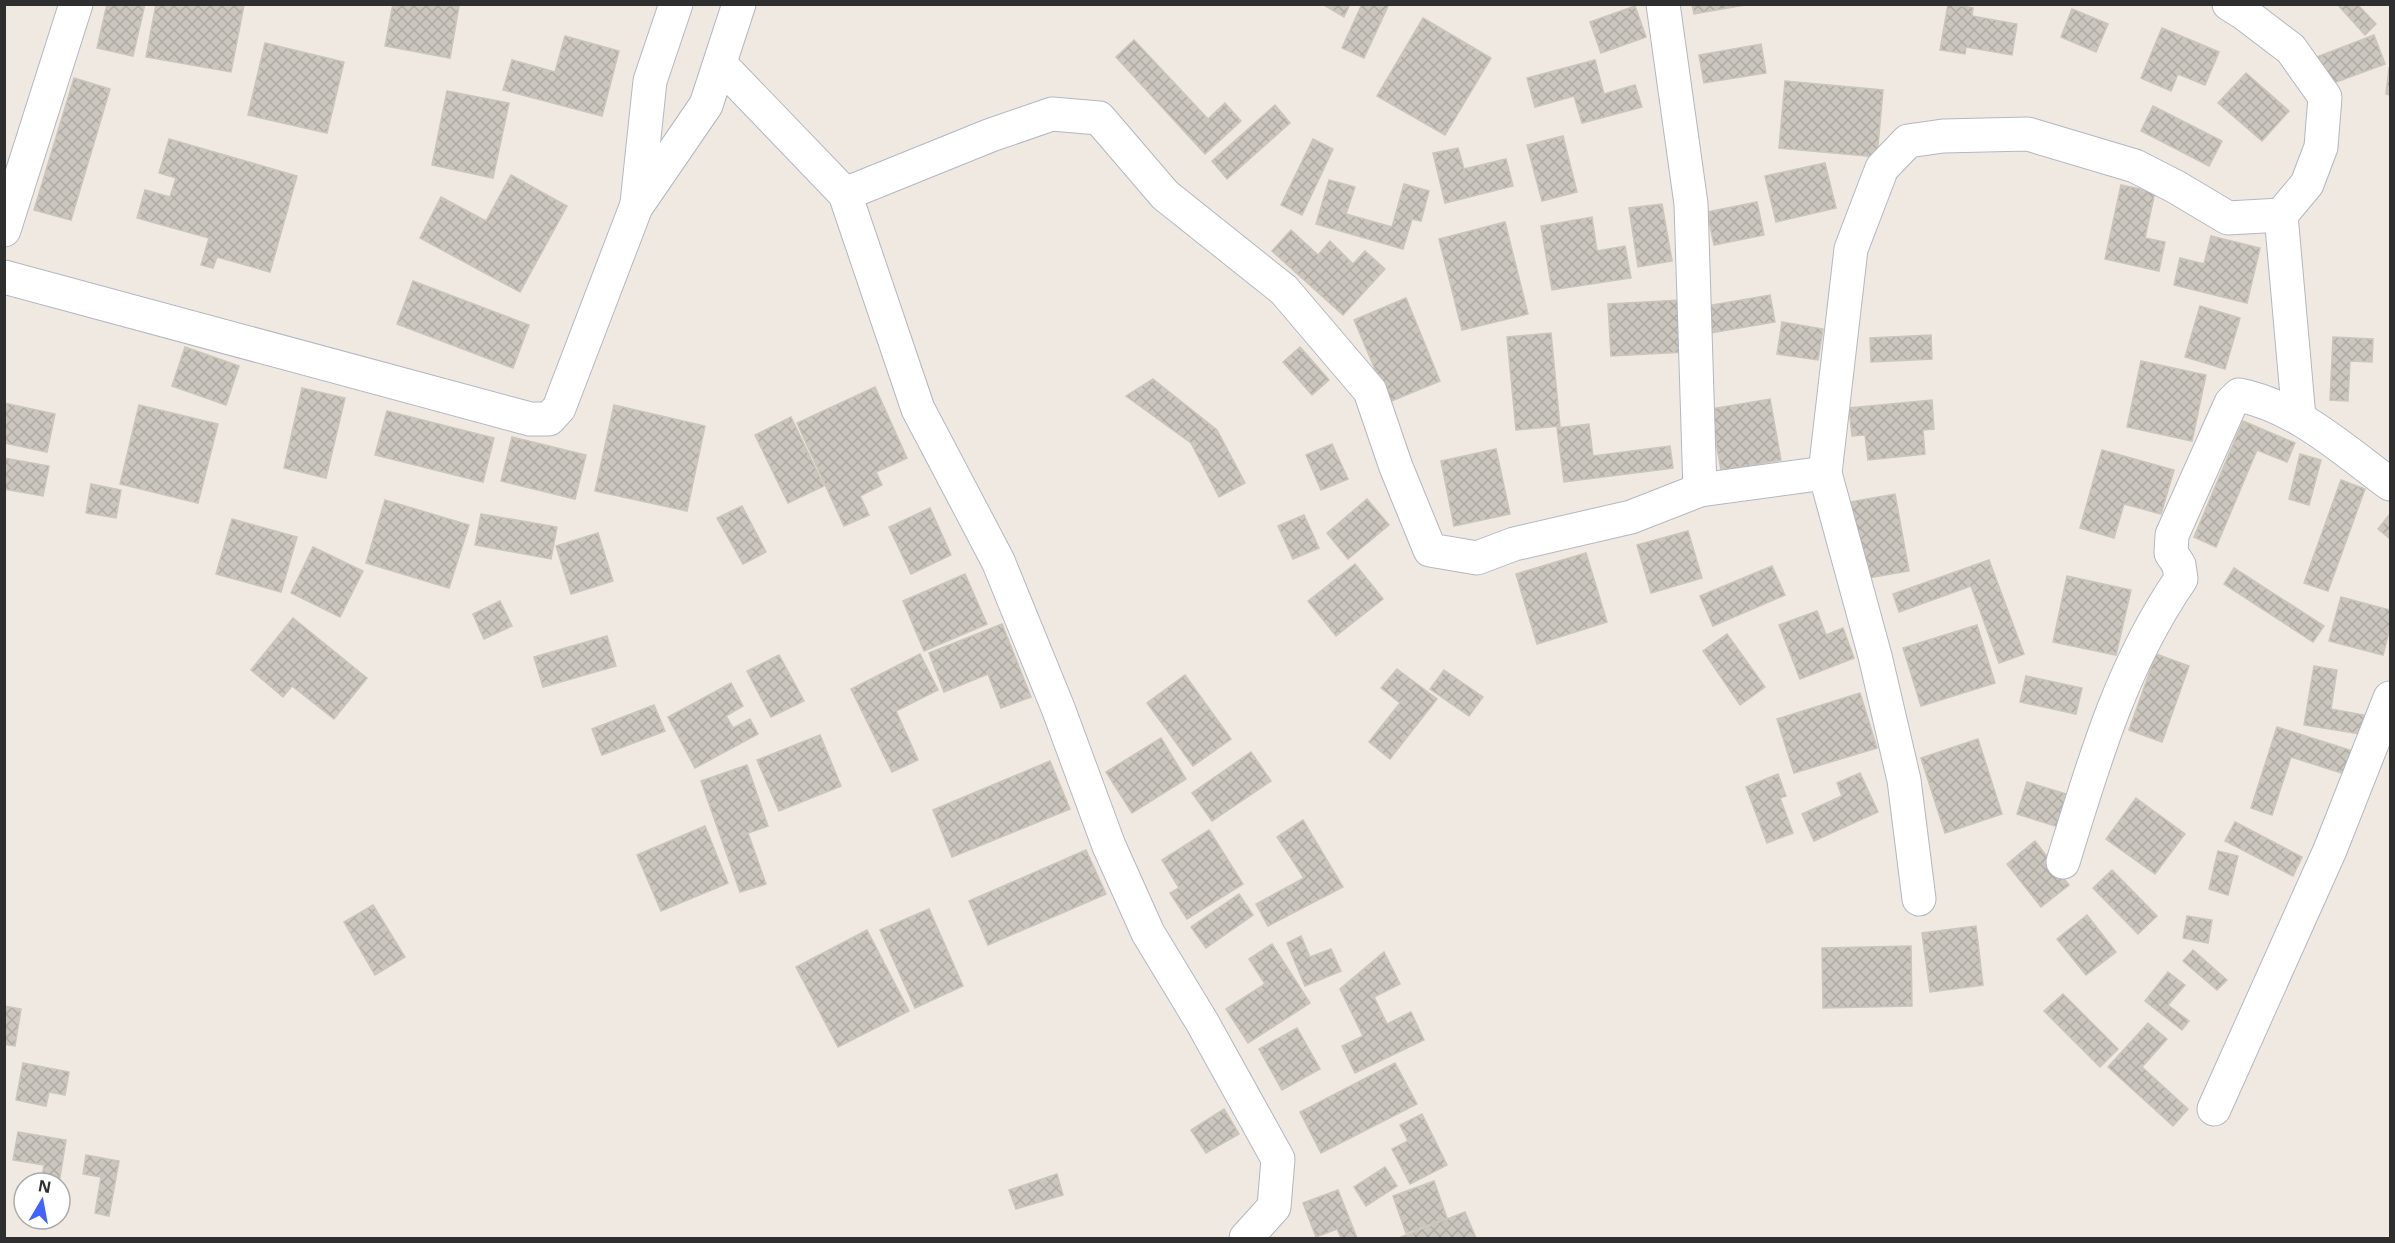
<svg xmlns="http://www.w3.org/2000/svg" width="2395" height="1243" viewBox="0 0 2395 1243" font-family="'Open Sans',sans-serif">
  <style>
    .building { fill: url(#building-cross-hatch); stroke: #cbc5ba; stroke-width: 1.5 }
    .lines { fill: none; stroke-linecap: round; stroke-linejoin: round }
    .minor-casing { stroke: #b4b7c1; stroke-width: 35 }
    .minor { stroke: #fff; stroke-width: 33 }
  </style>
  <defs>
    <pattern id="building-cross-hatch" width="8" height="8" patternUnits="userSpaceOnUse" patternTransform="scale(1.5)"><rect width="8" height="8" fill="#cbc7bf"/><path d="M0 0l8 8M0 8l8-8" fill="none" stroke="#afaba4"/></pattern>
  </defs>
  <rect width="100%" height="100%" fill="#efe9e1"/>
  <g class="building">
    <path d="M 107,4 L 145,4 L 133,56 L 97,48 Z"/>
    <path d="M 156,4 L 244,5 L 231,72 L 146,57 Z"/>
    <path d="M 393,4 L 459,6 L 450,58 L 385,46 Z"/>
    <path d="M 1322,4 L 1350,4 L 1344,17 Z"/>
    <path d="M 1362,4 L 1389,4 L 1364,58 L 1342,48 Z"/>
    <path d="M 1692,4 L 1751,4 L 1694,14 Z"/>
    <path d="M 1948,4 L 1973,8 L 1972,16 L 2017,24 L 2012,55 L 1966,47 L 1965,54 L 1940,50 Z"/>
    <path d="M 2337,4 L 2357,4 L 2376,24 L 2365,35 Z"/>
    <path d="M 1635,6 L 1646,37 L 1601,53 L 1590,22 Z"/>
    <path d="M 2072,9 L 2108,24 L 2096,52 L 2061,37 Z"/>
    <path d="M 1423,18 L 1491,58 L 1445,135 L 1377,96 Z"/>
    <path d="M 2162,28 L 2219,52 L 2205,85 L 2178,74 L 2171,91 L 2141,78 Z"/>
    <path d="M 2374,35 L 2385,64 L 2328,85 L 2317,57 Z"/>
    <path d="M 565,36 L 619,51 L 602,116 L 503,90 L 512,60 L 555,72 Z"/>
    <path d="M 1134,40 L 1208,119 L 1225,103 L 1241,121 L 1205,154 L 1116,57 Z"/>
    <path d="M 265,43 L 344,62 L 327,133 L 248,115 Z"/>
    <path d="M 1761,44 L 1766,73 L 1704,83 L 1699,55 Z"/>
    <path d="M 1595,60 L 1604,94 L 1635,85 L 1642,107 L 1582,123 L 1574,96 L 1535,107 L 1527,78 Z"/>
    <path d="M 2389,68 L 2390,68 L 2390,95 L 2386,94 Z"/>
    <path d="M 2246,73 L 2289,111 L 2262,141 L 2218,103 Z"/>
    <path d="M 74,78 L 110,89 L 71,220 L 34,210 Z"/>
    <path d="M 1785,81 L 1883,90 L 1877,157 L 1779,148 Z"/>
    <path d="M 447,91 L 509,103 L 493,178 L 432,165 Z"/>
    <path d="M 1275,105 L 1290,123 L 1227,179 L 1212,161 Z"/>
    <path d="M 2153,106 L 2222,141 L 2209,166 L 2141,131 Z"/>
    <path d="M 1563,136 L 1577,192 L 1542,201 L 1527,145 Z"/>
    <path d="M 169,139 L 297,176 L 270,272 L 217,257 L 213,268 L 201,265 L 209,238 L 137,218 L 145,190 L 170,197 L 176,178 L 159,173 Z"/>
    <path d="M 1313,139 L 1333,149 L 1302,215 L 1281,205 Z"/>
    <path d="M 1458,148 L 1464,169 L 1506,159 L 1513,186 L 1445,203 L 1433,153 Z"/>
    <path d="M 1825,163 L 1836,208 L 1776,222 L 1765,176 Z"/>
    <path d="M 511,175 L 567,206 L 520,292 L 420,238 L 441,197 L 486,221 Z"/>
    <path d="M 1329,180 L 1355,187 L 1346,214 L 1392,227 L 1404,184 L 1429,191 L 1421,221 L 1412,219 L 1403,249 L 1316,224 Z"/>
    <path d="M 2121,185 L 2155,192 L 2145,238 L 2165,242 L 2159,271 L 2105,259 Z"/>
    <path d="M 1757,202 L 1764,235 L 1714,245 L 1707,212 Z"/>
    <path d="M 1662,204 L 1672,261 L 1638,267 L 1629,208 Z"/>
    <path d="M 1592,217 L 1597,251 L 1625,246 L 1631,278 L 1552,290 L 1541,226 Z"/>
    <path d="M 1505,222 L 1528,314 L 1462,330 L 1439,239 Z"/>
    <path d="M 1291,230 L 1318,255 L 1330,241 L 1353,264 L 1365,251 L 1385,269 L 1343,315 L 1272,251 Z"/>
    <path d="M 2211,236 L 2260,248 L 2247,303 L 2174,285 L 2180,258 L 2204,264 Z"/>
    <path d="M 413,281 L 529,325 L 513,368 L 397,324 Z"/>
    <path d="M 1770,295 L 1775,322 L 1711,333 L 1706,306 Z"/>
    <path d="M 1406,298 L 1440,381 L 1389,402 L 1354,320 Z"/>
    <path d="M 1682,300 L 1685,352 L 1611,356 L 1608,304 Z"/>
    <path d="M 2200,306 L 2240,318 L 2225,369 L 2185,357 Z"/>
    <path d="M 1782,322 L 1823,329 L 1818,360 L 1777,354 Z"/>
    <path d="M 1551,333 L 1560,426 L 1516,430 L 1507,337 Z"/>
    <path d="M 1931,335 L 1932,359 L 1871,362 L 1870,338 Z"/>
    <path d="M 2333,337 L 2373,339 L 2372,362 L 2350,361 L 2348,401 L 2330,400 Z"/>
    <path d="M 185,347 L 239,366 L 226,405 L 172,386 Z"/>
    <path d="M 1300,347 L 1329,380 L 1312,395 L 1283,362 Z"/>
    <path d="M 2141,361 L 2206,375 L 2192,441 L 2127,427 Z"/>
    <path d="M 1153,379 L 1217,430 L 1245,483 L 1219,497 L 1191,443 L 1126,396 Z"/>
    <path d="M 875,387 L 907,458 L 876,472 L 882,485 L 860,496 L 869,515 L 844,526 L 797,423 Z"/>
    <path d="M 302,388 L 345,398 L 326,478 L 284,468 Z"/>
    <path d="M 1770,399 L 1781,460 L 1721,470 L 1710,409 Z"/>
    <path d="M 1932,400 L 1934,429 L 1923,430 L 1925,454 L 1868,460 L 1865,435 L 1852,436 L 1849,408 Z"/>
    <path d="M 4,403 L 55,414 L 47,452 L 4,443 Z"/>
    <path d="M 139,405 L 218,424 L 198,503 L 120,484 Z"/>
    <path d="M 614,405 L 705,426 L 687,511 L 595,491 Z"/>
    <path d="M 387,411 L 494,438 L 483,482 L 375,455 Z"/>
    <path d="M 791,417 L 824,486 L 788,503 L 755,435 Z"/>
    <path d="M 2243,421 L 2295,443 L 2287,462 L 2257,450 L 2216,547 L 2194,537 Z"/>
    <path d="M 1589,424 L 1593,456 L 1670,446 L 1673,468 L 1564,482 L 1557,428 Z"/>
    <path d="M 512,437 L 586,455 L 575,499 L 501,481 Z"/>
    <path d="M 1332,444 L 1348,479 L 1321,490 L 1306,455 Z"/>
    <path d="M 1496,449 L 1510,514 L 1454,526 L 1441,461 Z"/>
    <path d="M 2102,450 L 2174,470 L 2161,514 L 2124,504 L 2114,538 L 2080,528 Z"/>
    <path d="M 2300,454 L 2321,460 L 2309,505 L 2289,499 Z"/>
    <path d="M 4,458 L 49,466 L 43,496 L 4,489 Z"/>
    <path d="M 2341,480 L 2365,489 L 2328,591 L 2304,583 Z"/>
    <path d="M 91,484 L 121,490 L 116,518 L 86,513 Z"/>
    <path d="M 1895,494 L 1909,571 L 1857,580 L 1844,503 Z"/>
    <path d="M 1367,499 L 1389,525 L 1348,559 L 1327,533 Z"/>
    <path d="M 385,500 L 469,525 L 449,588 L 366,563 Z"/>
    <path d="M 742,506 L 766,552 L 743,564 L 717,518 Z"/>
    <path d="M 930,508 L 951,555 L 911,574 L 889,527 Z"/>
    <path d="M 481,514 L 557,527 L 551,559 L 475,545 Z"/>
    <path d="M 2390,514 L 2390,539 L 2378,529 Z"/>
    <path d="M 1304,515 L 1319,548 L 1293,559 L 1278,526 Z"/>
    <path d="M 232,519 L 297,537 L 281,592 L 216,574 Z"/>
    <path d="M 1688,531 L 1702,578 L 1651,593 L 1637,545 Z"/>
    <path d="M 598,533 L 613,581 L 571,594 L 556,546 Z"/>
    <path d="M 313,547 L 363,571 L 340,617 L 291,593 Z"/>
    <path d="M 1586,553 L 1607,622 L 1537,644 L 1516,574 Z"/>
    <path d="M 1989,560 L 2024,654 L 1999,663 L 1971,586 L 1899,612 L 1893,594 Z"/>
    <path d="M 1355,564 L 1383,599 L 1336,636 L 1308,601 Z"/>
    <path d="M 1772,566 L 1785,595 L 1713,626 L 1700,596 Z"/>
    <path d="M 2234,568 L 2324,626 L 2313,642 L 2224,584 Z"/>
    <path d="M 965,574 L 987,624 L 924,651 L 903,601 Z"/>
    <path d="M 2067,576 L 2131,590 L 2116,655 L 2053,642 Z"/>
    <path d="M 2341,597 L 2390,610 L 2390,628 L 2383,655 L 2329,641 Z"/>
    <path d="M 500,601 L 512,626 L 484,639 L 473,614 Z"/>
    <path d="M 1817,611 L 1826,635 L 1843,628 L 1854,658 L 1800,679 L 1779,625 Z"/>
    <path d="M 293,618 L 367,678 L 334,719 L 292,686 L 283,697 L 251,670 Z"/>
    <path d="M 1002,624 L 1031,697 L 1001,708 L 988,674 L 944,692 L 929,653 Z"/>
    <path d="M 1977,625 L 1995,683 L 1921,706 L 1903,648 Z"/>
    <path d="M 1727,634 L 1765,687 L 1740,705 L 1703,651 Z"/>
    <path d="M 607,636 L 616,666 L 543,687 L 534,657 Z"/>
    <path d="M 920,654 L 938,690 L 896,711 L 918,760 L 892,772 L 851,689 Z"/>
    <path d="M 2156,654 L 2189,666 L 2162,742 L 2129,730 Z"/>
    <path d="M 779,655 L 804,701 L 771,717 L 747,671 Z"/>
    <path d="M 2314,666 L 2337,670 L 2331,709 L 2369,716 L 2366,735 L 2304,725 Z"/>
    <path d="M 1397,669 L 1437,699 L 1390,759 L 1369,742 L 1400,703 L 1381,688 Z"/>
    <path d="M 1444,670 L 1483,697 L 1469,716 L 1430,689 Z"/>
    <path d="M 1185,675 L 1231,739 L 1193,766 L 1147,703 Z"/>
    <path d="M 2026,676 L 2082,688 L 2076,714 L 2020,702 Z"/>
    <path d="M 731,683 L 743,706 L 726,716 L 733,728 L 750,719 L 758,734 L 695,768 L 668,717 Z"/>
    <path d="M 1860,693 L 1877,748 L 1794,773 L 1777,719 Z"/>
    <path d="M 654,705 L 665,731 L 602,755 L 592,729 Z"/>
    <path d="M 2277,727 L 2359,753 L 2351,776 L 2291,757 L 2272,815 L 2251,808 Z"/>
    <path d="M 820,735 L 841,786 L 779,811 L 757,760 Z"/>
    <path d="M 1161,738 L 1186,779 L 1132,813 L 1106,772 Z"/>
    <path d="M 1978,739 L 2002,814 L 1945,833 L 1921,758 Z"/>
    <path d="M 1251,752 L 1271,781 L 1212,821 L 1192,793 Z"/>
    <path d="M 1050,761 L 1070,809 L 952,857 L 933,810 Z"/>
    <path d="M 747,765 L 768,826 L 748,833 L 766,884 L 740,892 L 701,781 Z"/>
    <path d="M 1860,773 L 1878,812 L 1814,841 L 1802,814 L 1842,796 L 1837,783 Z"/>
    <path d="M 1778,774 L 1786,796 L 1780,798 L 1793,833 L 1767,843 L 1746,787 Z"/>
    <path d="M 2027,782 L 2076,797 L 2065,829 L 2017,814 Z"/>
    <path d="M 2136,798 L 2185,834 L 2155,874 L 2106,839 Z"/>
    <path d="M 1303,820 L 1343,887 L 1268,926 L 1256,904 L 1304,878 L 1277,837 Z"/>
    <path d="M 2235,822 L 2302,857 L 2293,876 L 2225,841 Z"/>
    <path d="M 705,826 L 728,883 L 661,911 L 637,855 Z"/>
    <path d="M 1209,830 L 1243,884 L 1187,919 L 1170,893 L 1179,888 L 1162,860 Z"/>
    <path d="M 2035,841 L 2069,885 L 2041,907 L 2007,864 Z"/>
    <path d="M 1086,850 L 1106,894 L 988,945 L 969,901 Z"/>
    <path d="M 2218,851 L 2238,856 L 2228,895 L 2209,889 Z"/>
    <path d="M 2112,870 L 2157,916 L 2138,934 L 2093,888 Z"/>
    <path d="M 1239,894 L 1253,915 L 1206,948 L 1191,927 Z"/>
    <path d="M 373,905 L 405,957 L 375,975 L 344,922 Z"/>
    <path d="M 929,909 L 963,986 L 915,1008 L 880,930 Z"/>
    <path d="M 2087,915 L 2116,952 L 2086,975 L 2057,939 Z"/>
    <path d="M 2187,916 L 2212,920 L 2208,943 L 2183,938 Z"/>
    <path d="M 1976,926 L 1983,985 L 1930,992 L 1922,933 Z"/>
    <path d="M 867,930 L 909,1011 L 838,1047 L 796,967 Z"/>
    <path d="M 1301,936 L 1310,957 L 1331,949 L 1341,971 L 1305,986 L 1287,943 Z"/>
    <path d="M 1272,944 L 1310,1003 L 1248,1043 L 1226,1009 L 1265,984 L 1249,959 Z"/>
    <path d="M 1911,946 L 1912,1006 L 1823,1008 L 1822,948 Z"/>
    <path d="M 2193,950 L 2227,980 L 2217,990 L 2183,961 Z"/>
    <path d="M 1384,952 L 1400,984 L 1374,997 L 1387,1024 L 1411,1012 L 1424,1040 L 1355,1073 L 1342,1046 L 1363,1036 L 1340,989 Z"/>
    <path d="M 2168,972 L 2185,985 L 2168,1005 L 2189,1021 L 2182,1030 L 2145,1001 Z"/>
    <path d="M 2063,994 L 2118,1049 L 2100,1067 L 2044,1011 Z"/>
    <path d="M 4,1006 L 21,1009 L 15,1046 L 4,1044 Z"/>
    <path d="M 2148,1023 L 2167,1039 L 2142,1067 L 2188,1109 L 2173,1126 L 2108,1067 Z"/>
    <path d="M 1297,1028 L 1320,1069 L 1282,1090 L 1259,1049 Z"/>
    <path d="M 23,1063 L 69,1072 L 65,1095 L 49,1092 L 46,1106 L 16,1100 Z"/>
    <path d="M 1395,1063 L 1417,1104 L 1321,1153 L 1300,1112 Z"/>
    <path d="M 1224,1109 L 1239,1134 L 1206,1153 L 1191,1130 Z"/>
    <path d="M 1422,1114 L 1447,1165 L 1410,1184 L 1392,1149 L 1408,1141 L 1400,1125 Z"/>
    <path d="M 18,1132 L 66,1140 L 59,1183 L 41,1183 L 44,1165 L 13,1160 Z"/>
    <path d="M 86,1155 L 119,1161 L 109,1216 L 95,1213 L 101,1177 L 83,1174 Z"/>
    <path d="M 1385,1167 L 1397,1186 L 1366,1206 L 1354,1187 Z"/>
    <path d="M 1057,1174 L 1063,1195 L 1016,1209 L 1009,1190 Z"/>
    <path d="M 1434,1181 L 1447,1218 L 1406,1233 L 1393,1196 Z"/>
    <path d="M 1338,1190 L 1357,1238 L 1341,1238 L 1337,1229 L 1316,1237 L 1303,1203 Z"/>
    <path d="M 1465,1212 L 1476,1238 L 1402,1238 L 1401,1237 Z"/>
  </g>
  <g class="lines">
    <defs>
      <g id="minor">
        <path d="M 1663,4 L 1691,204 L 1700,490"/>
        <path d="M 720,64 L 845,194 L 918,409 L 998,561 L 1058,708 L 1109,846 L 1148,933 L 1202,1022 L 1278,1159 L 1274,1207 L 1246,1238"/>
        <path d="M 845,194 L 991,135 L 1052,114 L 1099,118 L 1165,195 L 1284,290 L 1370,391 L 1396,467 L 1430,550 L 1477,558 L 1514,544 L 1631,517 L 1700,490 L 1825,473"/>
        <path d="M 637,203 L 650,81 L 676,4"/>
        <path d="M 2281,215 L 2299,418"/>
        <path d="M 4,230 L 76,4"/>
        <path d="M 4,277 L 530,419 L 549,419 L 559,408 L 636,207 L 706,105 L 739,4"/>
        <path d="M 2063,862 C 2093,764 2122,664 2181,579 L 2179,565 L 2171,553 L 2172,535 L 2231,403 L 2239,395 C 2296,406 2345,451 2390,484"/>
        <path d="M 1919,899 L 1904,780 L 1875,656 L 1825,473 L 1851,249 L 1882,168 L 1908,141 L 1943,136 L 2028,134 L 2135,166 L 2176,187 L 2228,218 L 2281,215 L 2307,184 L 2321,147 L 2325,97 L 2291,49 L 2245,14 L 2229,4"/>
        <path d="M 2214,1109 L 2330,850 L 2390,698"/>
      </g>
    </defs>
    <use href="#minor" class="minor-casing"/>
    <use href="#minor" class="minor"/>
  </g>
  <rect width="2395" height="1243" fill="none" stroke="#2e2e2e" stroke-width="12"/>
  <g transform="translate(42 1201) rotate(10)"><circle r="28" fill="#ffffff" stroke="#ababab" stroke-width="1.5"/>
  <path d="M0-4.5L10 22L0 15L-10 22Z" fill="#4264fb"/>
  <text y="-9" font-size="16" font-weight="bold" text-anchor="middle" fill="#2e2e2e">N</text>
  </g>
</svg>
